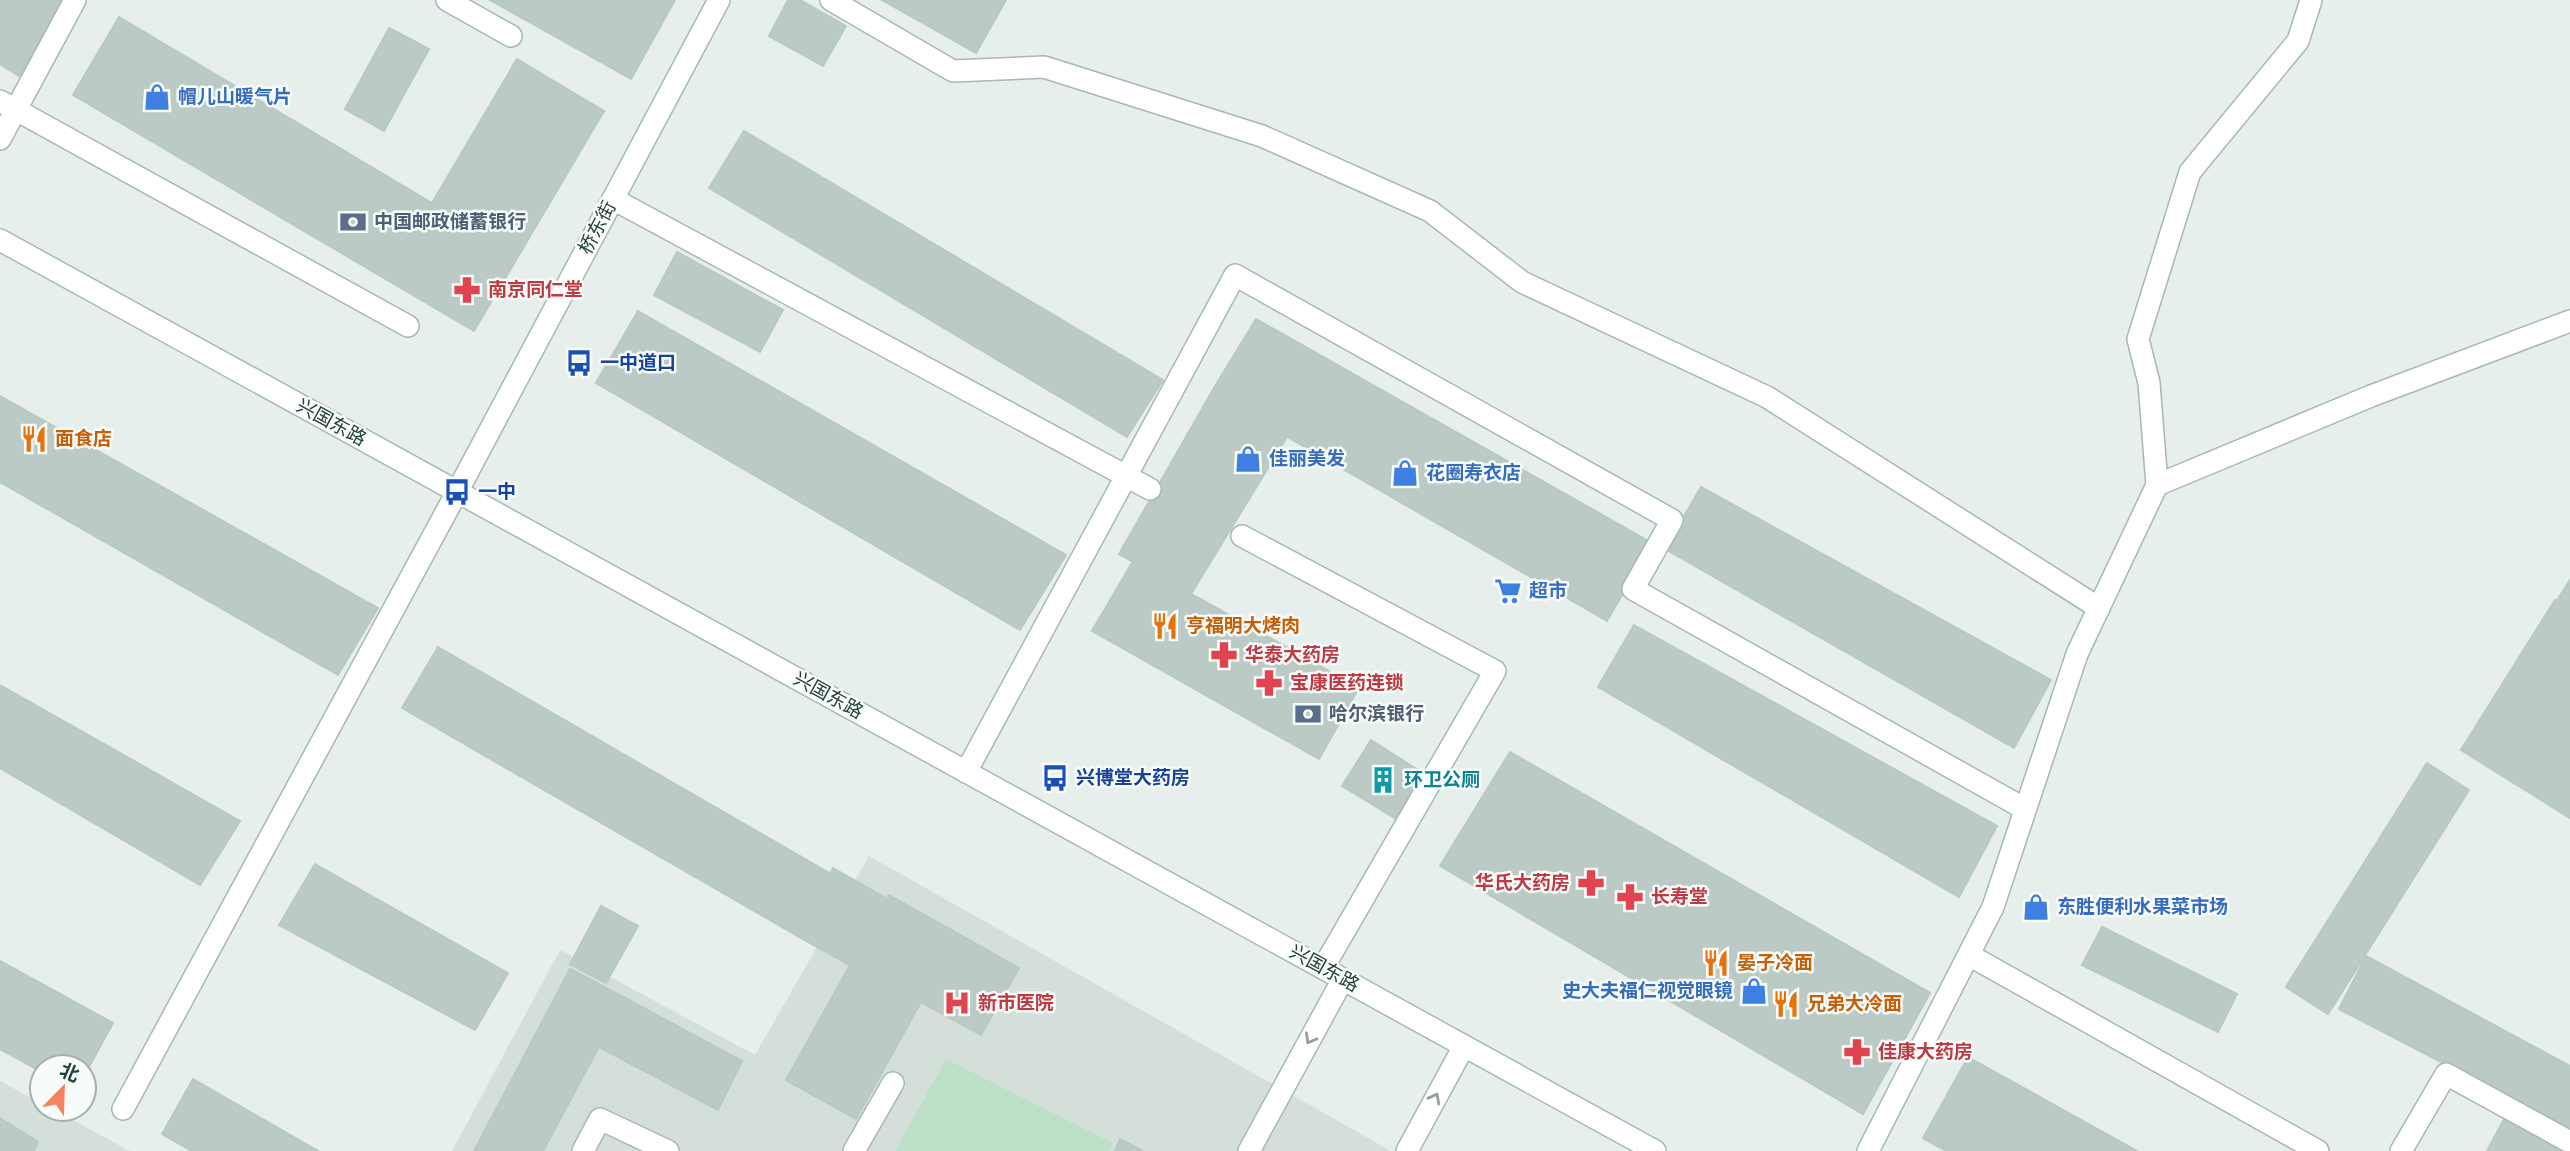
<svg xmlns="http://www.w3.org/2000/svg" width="2570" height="1151" viewBox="0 0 2570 1151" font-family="'Source Sans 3','Noto Sans SC',sans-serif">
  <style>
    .built { fill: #d4dfda }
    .green { fill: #bfe0c8 }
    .building { fill: #bbcac4; stroke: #b8c9c2; stroke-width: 2 }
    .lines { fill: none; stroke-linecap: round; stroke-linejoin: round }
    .lane-casing { stroke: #a8b8b2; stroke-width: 24 }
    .street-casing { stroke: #a8b8b2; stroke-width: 24 }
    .secondary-casing { stroke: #a4bbb3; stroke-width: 24 }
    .lane { stroke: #fff; stroke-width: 21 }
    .street { stroke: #fff; stroke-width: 21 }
    .secondary { stroke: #fff; stroke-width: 21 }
    .oneway { stroke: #92a09c }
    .labels { text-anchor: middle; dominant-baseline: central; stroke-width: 5; stroke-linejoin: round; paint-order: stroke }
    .shop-label { font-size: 19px; font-weight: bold; fill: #366cbe; stroke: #f7fbf9; text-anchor: start }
    .service-label { font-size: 19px; font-weight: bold; fill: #4e5e75; stroke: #f7fbf9; text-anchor: start }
    .street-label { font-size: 19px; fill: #24423a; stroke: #f7fbf9 }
    .health-label { font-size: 19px; font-weight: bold; fill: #be3a42; stroke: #f7fbf9; text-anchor: start }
    .transit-label { font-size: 19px; font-weight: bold; fill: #164399; stroke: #f7fbf9; text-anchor: start }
    .food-label { font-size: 19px; font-weight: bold; fill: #c56008; stroke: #f7fbf9; text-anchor: start }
    .culture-label { font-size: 19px; font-weight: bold; fill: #0d838f; stroke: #f7fbf9; text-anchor: start }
  </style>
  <rect width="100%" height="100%" fill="#e6efeb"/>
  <g class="built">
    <path d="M 869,856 L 1391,1151 L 452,1151 L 560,950 L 755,1055 Z"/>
    <path d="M 0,1081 L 42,1104 L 42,1109 L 52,1109 L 130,1151 L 0,1151 Z"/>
  </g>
  <path class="green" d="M 946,1059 L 1113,1143 L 1109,1151 L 895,1151 Z"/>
  <g class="building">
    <path d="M 0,0 L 65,0 L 19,76 L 0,64 Z"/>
    <path d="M 490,0 L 675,0 L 631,79 Z"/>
    <path d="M 788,0 L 800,0 L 846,26 L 823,66 L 769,36 Z"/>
    <path d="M 882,0 L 1006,0 L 976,53 Z"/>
    <path d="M 119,17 L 432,203 L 517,59 L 604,111 L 474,331 L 73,95 Z"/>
    <path d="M 389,28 L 429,49 L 384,131 L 345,109 Z"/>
    <path d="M 744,131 L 1163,380 L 1127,437 L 709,188 Z"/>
    <path d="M 677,252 L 783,310 L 760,352 L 654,295 Z"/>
    <path d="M 638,311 L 1066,555 L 1020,630 L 596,383 Z"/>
    <path d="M 1256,319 L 1652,543 L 1607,621 L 1211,393 Z"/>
    <path d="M 1211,393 L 1287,437 L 1191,594 L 1119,554 Z"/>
    <path d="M 0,396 L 378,608 L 338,675 L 0,482 Z"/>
    <path d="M 1701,487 L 2051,680 L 2014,748 L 1665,549 Z"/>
    <path d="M 1133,561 L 1359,688 L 1319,759 L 1092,631 Z"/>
    <path d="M 2570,580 L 2570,815 L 2461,750 Z"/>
    <path d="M 2555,600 L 2570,610 L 2570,818 L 2461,750 Z"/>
    <path d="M 1634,625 L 1997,826 L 1959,897 L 1598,687 Z"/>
    <path d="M 438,647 L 829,873 L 796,935 L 402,708 Z"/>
    <path d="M 0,685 L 240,821 L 200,885 L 0,768 Z"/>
    <path d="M 1371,740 L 1424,774 L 1396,819 L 1342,786 Z"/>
    <path d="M 1510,752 L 1930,993 L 1863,1114 L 1440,866 Z"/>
    <path d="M 2427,763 L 2469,790 L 2328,1014 L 2286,987 Z"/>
    <path d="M 315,864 L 508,973 L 475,1030 L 279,925 Z"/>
    <path d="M 833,868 L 905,909 L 867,975 L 796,935 Z"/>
    <path d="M 889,895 L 1019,968 L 981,1035 L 921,1002 L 856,1119 L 786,1080 Z"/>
    <path d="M 601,906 L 638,926 L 606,983 L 570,964 Z"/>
    <path d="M 2102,927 L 2237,994 L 2218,1032 L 2082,965 Z"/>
    <path d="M 2366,956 L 2570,1066 L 2570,1129 L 2339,1009 Z"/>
    <path d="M 0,961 L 113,1023 L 84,1076 L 84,1067 L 42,1067 L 42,1072 L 0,1049 Z"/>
    <path d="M 570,969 L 625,998 L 543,1151 L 474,1151 Z"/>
    <path d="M 625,998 L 742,1061 L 718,1110 L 599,1047 Z"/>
    <path d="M 1968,1057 L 2137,1151 L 1946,1151 L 1923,1138 Z"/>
    <path d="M 193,1079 L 318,1151 L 192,1151 L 162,1134 Z"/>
    <path d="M 0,1118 L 38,1142 L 34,1151 L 0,1151 Z"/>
    <path d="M 2504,1119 L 2562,1151 L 2487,1151 Z"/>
    <path d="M 1120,1139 L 1143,1151 L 1115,1151 Z"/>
  </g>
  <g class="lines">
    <defs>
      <g id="lane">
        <path d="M 447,0 L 511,36"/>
        <path d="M 831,0 L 953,71 L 1044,67 L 1262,136 L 1430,211 L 1522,282 L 1767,397 L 2099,608"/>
        <path d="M 0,101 L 408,326"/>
        <path d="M 0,139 L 75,0"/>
        <path d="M 613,199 L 1150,489"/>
        <path d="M 2157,485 L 2371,396 L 2570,321"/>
        <path d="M 1242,536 L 1495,671 L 1323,968"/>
        <path d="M 966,772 L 1235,275 L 1672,520 L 1633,589 L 2025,809"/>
        <path d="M 1969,955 L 2318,1151"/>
        <path d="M 583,1151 L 600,1119 L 668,1151"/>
        <path d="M 854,1151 L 893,1083"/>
        <path d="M 1249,1151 L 1343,979"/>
        <path d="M 1407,1151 L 1464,1046"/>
        <path d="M 2401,1151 L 2446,1074 L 2570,1142"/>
      </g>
      <g id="street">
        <path d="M 123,1109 L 457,492"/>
        <path d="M 1868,1151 L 1993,907 L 2077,654 L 2157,485 L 2149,383 L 2138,339 L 2190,172 L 2298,41 L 2311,0"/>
      </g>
      <g id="secondary">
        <path d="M 0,240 L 1655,1151"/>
        <path d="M 457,492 L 719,0"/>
      </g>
    </defs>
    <use href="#lane" class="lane-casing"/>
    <use href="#street" class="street-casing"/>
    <use href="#secondary" class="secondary-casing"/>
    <use href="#lane" class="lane"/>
    <use href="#street" class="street"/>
    <use href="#secondary" class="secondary"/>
  </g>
  <defs><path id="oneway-chevron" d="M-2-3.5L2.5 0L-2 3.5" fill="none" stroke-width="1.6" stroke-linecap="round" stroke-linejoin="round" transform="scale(1.75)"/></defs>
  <g class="oneway">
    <use href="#oneway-chevron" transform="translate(1310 1039) rotate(119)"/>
    <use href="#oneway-chevron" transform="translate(1435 1098) rotate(-62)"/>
  </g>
  <defs>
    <symbol id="shop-bare" viewBox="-9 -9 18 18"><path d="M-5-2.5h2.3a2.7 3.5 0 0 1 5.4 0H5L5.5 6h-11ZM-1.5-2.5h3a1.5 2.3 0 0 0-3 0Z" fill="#3f7fe0" stroke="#f7fbf9" stroke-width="2.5" paint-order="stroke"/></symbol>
    <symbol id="bank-bare" viewBox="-9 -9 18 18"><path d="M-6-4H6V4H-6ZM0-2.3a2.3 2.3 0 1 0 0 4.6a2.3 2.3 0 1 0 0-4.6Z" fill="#5c6f8a" stroke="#f7fbf9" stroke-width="2.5" paint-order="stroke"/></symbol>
    <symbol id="pharmacy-bare" viewBox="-9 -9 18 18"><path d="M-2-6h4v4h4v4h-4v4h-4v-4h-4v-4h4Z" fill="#e0444e" stroke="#f7fbf9" stroke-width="2.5" paint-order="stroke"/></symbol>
    <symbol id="bus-bare" viewBox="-9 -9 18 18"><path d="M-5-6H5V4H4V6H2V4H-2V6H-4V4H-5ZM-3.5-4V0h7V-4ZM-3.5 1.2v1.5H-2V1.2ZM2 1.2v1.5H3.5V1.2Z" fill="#1a4fb4" stroke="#f7fbf9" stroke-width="2.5" paint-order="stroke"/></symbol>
    <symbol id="restaurant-bare" viewBox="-9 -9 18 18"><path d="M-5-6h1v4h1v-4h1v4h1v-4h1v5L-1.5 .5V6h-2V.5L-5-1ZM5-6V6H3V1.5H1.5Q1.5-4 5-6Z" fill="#e8710a" stroke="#f7fbf9" stroke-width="2.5" paint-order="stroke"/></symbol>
    <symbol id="supermarket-bare" viewBox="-9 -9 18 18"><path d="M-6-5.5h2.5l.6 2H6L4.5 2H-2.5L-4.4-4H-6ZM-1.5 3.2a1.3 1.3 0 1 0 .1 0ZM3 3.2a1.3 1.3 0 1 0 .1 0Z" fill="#3f7fe0" stroke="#f7fbf9" stroke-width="2.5" paint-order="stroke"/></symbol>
    <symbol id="building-bare" viewBox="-9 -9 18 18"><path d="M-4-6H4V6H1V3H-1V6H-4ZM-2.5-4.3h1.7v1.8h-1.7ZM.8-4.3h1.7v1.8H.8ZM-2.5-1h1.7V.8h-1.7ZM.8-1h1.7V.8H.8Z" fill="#0f9aa8" stroke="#f7fbf9" stroke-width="2.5" paint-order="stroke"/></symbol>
    <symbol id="hospital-bare" viewBox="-9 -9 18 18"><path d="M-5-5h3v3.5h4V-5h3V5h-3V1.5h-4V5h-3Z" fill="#e0444e" stroke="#f7fbf9" stroke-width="2.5" paint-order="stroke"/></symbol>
  </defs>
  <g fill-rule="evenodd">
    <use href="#shop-bare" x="138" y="78" width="38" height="38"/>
    <use href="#bank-bare" x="334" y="203" width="38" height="38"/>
    <use href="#pharmacy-bare" x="448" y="271" width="38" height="38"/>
    <use href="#bus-bare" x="560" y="344" width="38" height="38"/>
    <use href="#restaurant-bare" x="15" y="420" width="38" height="38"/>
    <use href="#shop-bare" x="1229" y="440" width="38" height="38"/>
    <use href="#shop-bare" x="1386" y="454" width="38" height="38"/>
    <use href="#bus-bare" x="438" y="473" width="38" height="38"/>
    <use href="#supermarket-bare" x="1489" y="572" width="38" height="38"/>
    <use href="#restaurant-bare" x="1146" y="607" width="38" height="38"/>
    <use href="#pharmacy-bare" x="1205" y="636" width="38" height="38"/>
    <use href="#pharmacy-bare" x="1250" y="664" width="38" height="38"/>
    <use href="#bank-bare" x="1289" y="695" width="38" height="38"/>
    <use href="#bus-bare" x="1036" y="759" width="38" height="38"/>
    <use href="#building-bare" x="1364" y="761" width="38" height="38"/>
    <use href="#pharmacy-bare" x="1572" y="864" width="38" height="38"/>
    <use href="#pharmacy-bare" x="1611" y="878" width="38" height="38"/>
    <use href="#shop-bare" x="2017" y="888" width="38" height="38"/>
    <use href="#restaurant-bare" x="1697" y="944" width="38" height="38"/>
    <use href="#shop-bare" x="1735" y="972" width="38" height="38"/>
    <use href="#hospital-bare" x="938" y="984" width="38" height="38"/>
    <use href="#restaurant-bare" x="1767" y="985" width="38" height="38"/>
    <use href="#pharmacy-bare" x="1838" y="1033" width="38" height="38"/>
  </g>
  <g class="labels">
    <g class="shop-label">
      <text x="178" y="97">帽儿山暖气片</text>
      <text x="1269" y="459">佳丽美发</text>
      <text x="1426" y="473">花圈寿衣店</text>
      <text x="1529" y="591">超市</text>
      <text x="2057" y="907">东胜便利水果菜市场</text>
      <text x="1733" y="991" text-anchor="end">史大夫福仁视觉眼镜</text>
    </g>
    <g class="service-label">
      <text x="374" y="222">中国邮政储蓄银行</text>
      <text x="1329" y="714">哈尔滨银行</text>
    </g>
    <g class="street-label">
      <text transform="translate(598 228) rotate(-62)">桥东街</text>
      <text transform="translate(331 423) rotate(29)">兴国东路</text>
      <text transform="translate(828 696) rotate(29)">兴国东路</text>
      <text transform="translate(1324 969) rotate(29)">兴国东路</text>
    </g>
    <g class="health-label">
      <text x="488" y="290">南京同仁堂</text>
      <text x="1245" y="655">华泰大药房</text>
      <text x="1290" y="683">宝康医药连锁</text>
      <text x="1570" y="883" text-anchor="end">华氏大药房</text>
      <text x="1651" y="897">长寿堂</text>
      <text x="978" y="1003">新市医院</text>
      <text x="1878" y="1052">佳康大药房</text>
    </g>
    <g class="transit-label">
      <text x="600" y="363">一中道口</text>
      <text x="478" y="492">一中</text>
      <text x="1076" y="778">兴博堂大药房</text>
    </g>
    <g class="food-label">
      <text x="55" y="439">面食店</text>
      <text x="1186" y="626">亨福明大烤肉</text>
      <text x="1737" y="963">晏子冷面</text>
      <text x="1807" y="1004">兄弟大冷面</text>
    </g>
    <g class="culture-label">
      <text x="1404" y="780">环卫公厕</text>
    </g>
  </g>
  <g transform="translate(63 1088) rotate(23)"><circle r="33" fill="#f7fbf9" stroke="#a3b1ad" stroke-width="2"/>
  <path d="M0-5L12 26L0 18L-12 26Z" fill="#f4845f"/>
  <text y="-10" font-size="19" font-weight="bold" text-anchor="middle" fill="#24423a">北</text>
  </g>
</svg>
